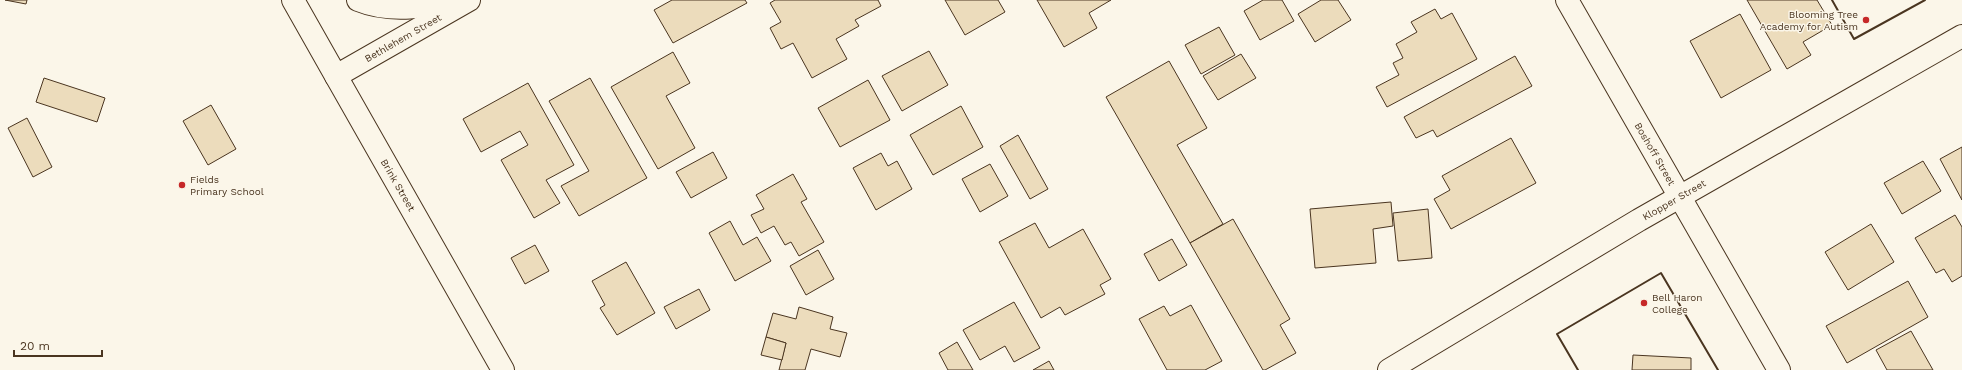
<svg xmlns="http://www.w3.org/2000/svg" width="1962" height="370" viewBox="0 0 1962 370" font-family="'Work Sans',sans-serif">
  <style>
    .building { fill: #ecdcbc; stroke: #4a3520 }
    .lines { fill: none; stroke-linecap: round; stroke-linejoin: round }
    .minor-casing { stroke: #4a3520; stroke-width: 24 }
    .secondary-casing { stroke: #4a3520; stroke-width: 24 }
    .minor { stroke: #fbf6e9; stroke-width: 22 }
    .secondary { stroke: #fbf6e9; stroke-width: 22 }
    .wall { stroke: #4a3520; stroke-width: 2 }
    .poi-dot { fill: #c62828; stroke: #fbf6e9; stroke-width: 1.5 }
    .labels { text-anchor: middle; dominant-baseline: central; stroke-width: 3; stroke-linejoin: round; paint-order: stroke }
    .poi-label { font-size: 10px; fill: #4a3520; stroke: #fbf6e9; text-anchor: start }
    .street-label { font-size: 10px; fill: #4a3520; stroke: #fbf6e9 }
  </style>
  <rect width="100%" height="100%" fill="#fbf6e9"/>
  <g class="building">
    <path d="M 5,0 L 27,0 L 26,4 Z"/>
    <path d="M 672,0 L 745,0 L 747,3 L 673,43 L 654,10 Z"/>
    <path d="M 775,0 L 878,0 L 881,6 L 855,20 L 859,26 L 836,39 L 847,59 L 812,78 L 793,43 L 781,49 L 770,28 L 781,22 L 770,3 Z"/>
    <path d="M 945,0 L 998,0 L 1005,12 L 965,35 Z"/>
    <path d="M 1037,0 L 1111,0 L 1089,13 L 1097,28 L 1064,47 Z"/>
    <path d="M 1263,0 L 1282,0 L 1294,21 L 1260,40 L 1244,11 Z"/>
    <path d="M 1321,0 L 1338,0 L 1351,20 L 1315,42 L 1298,14 Z"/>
    <path d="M 1747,0 L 1817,0 L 1832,25 L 1803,42 L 1811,55 L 1787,69 Z"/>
    <path d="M 1435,9 L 1441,19 L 1452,13 L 1477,59 L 1387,107 L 1376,87 L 1399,75 L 1393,63 L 1403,58 L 1396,44 L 1417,32 L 1411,22 Z"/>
    <path d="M 1740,14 L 1771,70 L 1721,98 L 1690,41 Z"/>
    <path d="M 1219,27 L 1235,55 L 1201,74 L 1185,45 Z"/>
    <path d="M 929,51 L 948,85 L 902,111 L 882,76 Z"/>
    <path d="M 673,52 L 690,83 L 666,96 L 695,148 L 658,169 L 611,87 Z"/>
    <path d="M 1241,54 L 1256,78 L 1218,100 L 1203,76 Z"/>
    <path d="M 1515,56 L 1532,86 L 1437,137 L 1433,130 L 1416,138 L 1404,117 Z"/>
    <path d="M 1169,61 L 1207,128 L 1177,145 L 1223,224 L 1190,243 L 1106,97 Z"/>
    <path d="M 44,78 L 105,98 L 97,122 L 36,102 Z"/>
    <path d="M 590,78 L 647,178 L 579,216 L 561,186 L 589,171 L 549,101 Z"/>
    <path d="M 868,80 L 890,120 L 840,147 L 818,108 Z"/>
    <path d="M 528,83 L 574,165 L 546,180 L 560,203 L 534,218 L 501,160 L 528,145 L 520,131 L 481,152 L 463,119 Z"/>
    <path d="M 211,105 L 236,149 L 208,165 L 183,121 Z"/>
    <path d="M 961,106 L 983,147 L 933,175 L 910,135 Z"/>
    <path d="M 27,118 L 52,167 L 33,177 L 8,128 Z"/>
    <path d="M 1018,135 L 1048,189 L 1030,199 L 1000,146 Z"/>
    <path d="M 1511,138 L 1536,183 L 1451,229 L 1434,199 L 1450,190 L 1442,176 Z"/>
    <path d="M 1962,147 L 1962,200 L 1940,159 Z"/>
    <path d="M 713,152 L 727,178 L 691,198 L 676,172 Z"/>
    <path d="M 881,153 L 888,166 L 897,161 L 912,189 L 876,210 L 853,168 Z"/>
    <path d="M 1923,161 L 1941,191 L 1902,214 L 1884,183 Z"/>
    <path d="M 990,164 L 1008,196 L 980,212 L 962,179 Z"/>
    <path d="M 793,174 L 807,199 L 801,202 L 824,242 L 799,256 L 791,242 L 785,245 L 774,226 L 761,233 L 751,215 L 764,209 L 756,195 Z"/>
    <path d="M 1391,202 L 1393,226 L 1373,229 L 1376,263 L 1315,268 L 1310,209 Z"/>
    <path d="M 1428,209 L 1432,258 L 1398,261 L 1393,213 Z"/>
    <path d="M 1955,215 L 1962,227 L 1962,276 L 1952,282 L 1944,269 L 1936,273 L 1915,238 Z"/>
    <path d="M 1233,219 L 1290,319 L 1280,325 L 1296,353 L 1265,370 L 1263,370 L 1190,243 Z"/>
    <path d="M 730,221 L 743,245 L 757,237 L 771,261 L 735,281 L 709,233 Z"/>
    <path d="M 1035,223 L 1049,248 L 1083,229 L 1111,279 L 1100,285 L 1105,294 L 1065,315 L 1060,307 L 1041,318 L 999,242 Z"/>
    <path d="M 1871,224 L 1894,262 L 1848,290 L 1825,252 Z"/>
    <path d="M 1172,239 L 1187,265 L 1159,281 L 1144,254 Z"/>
    <path d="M 535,245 L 549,271 L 525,284 L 511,258 Z"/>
    <path d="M 818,250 L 834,279 L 806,295 L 790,266 Z"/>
    <path d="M 626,262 L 655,313 L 617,335 L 600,308 L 605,305 L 592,281 Z"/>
    <path d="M 1908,281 L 1928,317 L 1847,363 L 1826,326 Z"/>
    <path d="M 699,289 L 710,310 L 676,329 L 664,307 Z"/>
    <path d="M 1014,302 L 1040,348 L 1014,362 L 1005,346 L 980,360 L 963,330 Z"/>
    <path d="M 1191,305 L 1222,361 L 1205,370 L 1167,370 L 1139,319 L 1164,306 L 1170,316 Z"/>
    <path d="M 799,307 L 833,317 L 830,329 L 847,333 L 840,357 L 811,349 L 805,370 L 779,370 L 786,343 L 766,337 L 773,313 L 796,319 Z"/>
    <path d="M 1911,331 L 1933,370 L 1887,370 L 1876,350 Z"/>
    <path d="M 766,337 L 786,343 L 782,360 L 761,355 Z"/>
    <path d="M 957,342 L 973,370 L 948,370 L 939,353 Z"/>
    <path d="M 1633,355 L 1691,358 L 1691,370 L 1632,370 Z"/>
    <path d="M 1049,361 L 1054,370 L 1033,370 Z"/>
  </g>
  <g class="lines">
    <defs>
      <g id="minor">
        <path d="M 1567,0 L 1779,370"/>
        <path d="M 336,76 L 503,370"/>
        <path d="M 1389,370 L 1639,220 L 1962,36"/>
      </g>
      <g id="secondary">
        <path d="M 293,0 L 336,76 L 469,0"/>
        <path d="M 358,0 C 390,13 422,7 455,1"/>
      </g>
    </defs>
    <use href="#minor" class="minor-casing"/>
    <use href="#secondary" class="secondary-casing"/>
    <use href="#minor" class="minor"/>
    <use href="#secondary" class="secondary"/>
    <g class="wall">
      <path d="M 1832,0 L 1854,39 L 1925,0"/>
      <path d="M 1578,370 L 1557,334 L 1661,273 L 1718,370"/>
    </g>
  </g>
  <g class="poi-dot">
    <circle cx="1866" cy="20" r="4"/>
    <circle cx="182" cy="185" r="4"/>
    <circle cx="1644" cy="303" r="4"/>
  </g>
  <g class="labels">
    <g class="poi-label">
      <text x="1858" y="14" text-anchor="end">Blooming Tree<tspan x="1858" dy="12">Academy for Autism</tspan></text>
      <text x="190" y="179">Fields<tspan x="190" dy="12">Primary School</tspan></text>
      <text x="1652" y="297">Bell Haron<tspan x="1652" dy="12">College</tspan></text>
    </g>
    <g class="street-label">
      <text transform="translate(403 38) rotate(-30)">Bethlehem Street</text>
      <text transform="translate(1655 154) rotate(60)">Boshoff Street</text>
      <text transform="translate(398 185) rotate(60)">Brink Street</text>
      <text transform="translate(1674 200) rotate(-30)">Klopper Street</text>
    </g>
  </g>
  <path d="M14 350v6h88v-6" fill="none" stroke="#4a3520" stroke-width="2"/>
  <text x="20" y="350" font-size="12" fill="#4a3520" stroke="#fbf6e9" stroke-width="3" paint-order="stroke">20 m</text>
</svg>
